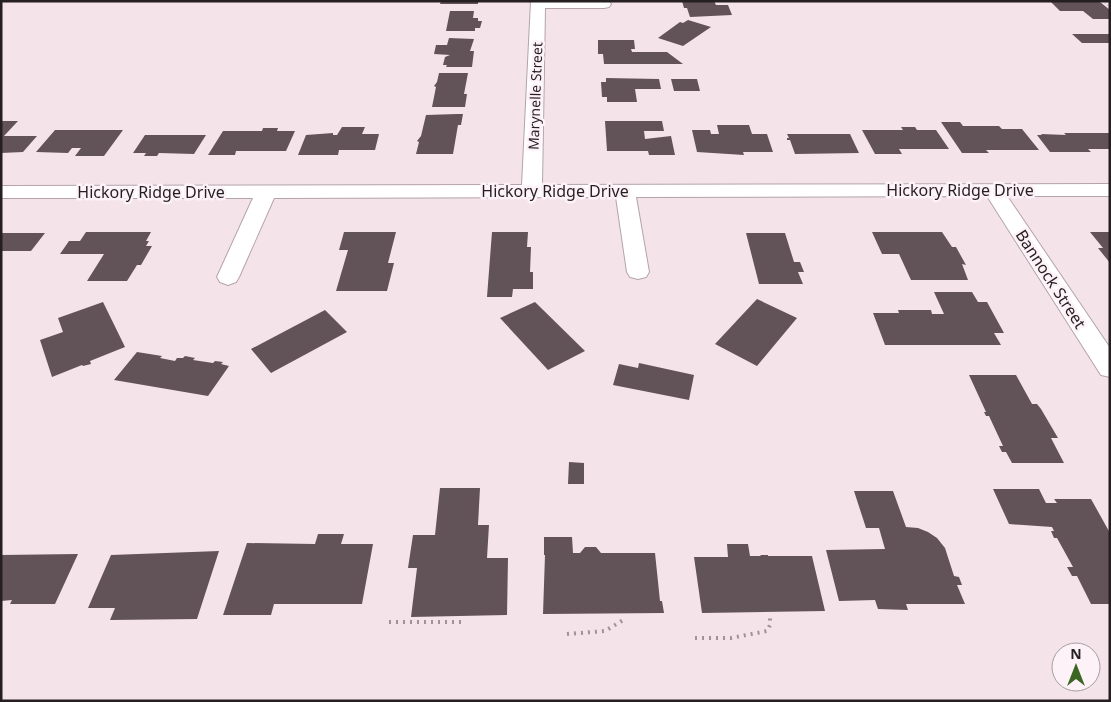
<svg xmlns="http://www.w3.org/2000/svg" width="1111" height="702" viewBox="0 0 1111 702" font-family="'Noto Sans',sans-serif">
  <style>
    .building { fill: #625359 }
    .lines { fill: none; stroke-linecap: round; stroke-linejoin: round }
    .minor-casing { stroke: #b4a3aa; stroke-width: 2 }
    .path-far1 { stroke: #a09398; stroke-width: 2; stroke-dasharray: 0.5 2.5; stroke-linecap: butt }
    .path { stroke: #a09398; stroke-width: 4; stroke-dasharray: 2 5; stroke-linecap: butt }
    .minor { fill: #fff; fill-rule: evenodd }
    .labels { text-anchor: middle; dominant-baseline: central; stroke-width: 5; stroke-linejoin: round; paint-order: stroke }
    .far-street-label { font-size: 14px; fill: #251f21; stroke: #fdf2f7 }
    .street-label { font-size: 16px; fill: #251f21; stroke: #fdf2f7 }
  </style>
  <rect width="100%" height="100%" fill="#f5e3ea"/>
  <g class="building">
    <path d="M 441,1 L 478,1 L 478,4 L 440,4 Z"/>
    <path d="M 682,1 L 714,1 L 716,5 L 728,5 L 732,15 L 690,17 L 687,8 L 684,8 Z"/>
    <path d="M 1051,2 L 1100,2 L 1110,10 L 1110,19 L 1093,19 L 1083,11 L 1060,11 Z"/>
    <path d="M 450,11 L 474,11 L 473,18 L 478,18 L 478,21 L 482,21 L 480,28 L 475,28 L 475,31 L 446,31 Z"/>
    <path d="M 688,20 L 711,27 L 683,46 L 658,38 L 680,22 L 683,23 Z"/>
    <path d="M 1072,34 L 1110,34 L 1110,43 L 1082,43 Z"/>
    <path d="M 449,38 L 474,39 L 470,51 L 474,51 L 472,67 L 446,67 L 447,65 L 443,65 L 445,57 L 450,55 L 434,54 L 436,45 L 447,45 Z"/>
    <path d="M 598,40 L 634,40 L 635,49 L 631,49 L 632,52 L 667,52 L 683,64 L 604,64 L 603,54 L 598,54 Z"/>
    <path d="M 439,73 L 468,73 L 464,94 L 467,94 L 465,107 L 432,107 L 436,87 L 434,86 L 437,82 Z"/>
    <path d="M 606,78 L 659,79 L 661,89 L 635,89 L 637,102 L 607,102 L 607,97 L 602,97 L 601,82 L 606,82 Z"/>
    <path d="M 671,79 L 697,79 L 700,91 L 674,91 Z"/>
    <path d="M 457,114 L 463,114 L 461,125 L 458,125 L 453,154 L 416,154 L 419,142 L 417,141 L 421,136 L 426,115 Z"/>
    <path d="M 1,121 L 18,121 L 4,136 L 37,136 L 23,152 L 1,153 Z"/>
    <path d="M 605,121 L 662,121 L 664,131 L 644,131 L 645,139 L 671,136 L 675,155 L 649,155 L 648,151 L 607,151 Z"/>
    <path d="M 941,122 L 960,122 L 963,126 L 999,126 L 1002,129 L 1022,129 L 1039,150 L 986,150 L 989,153 L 962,153 Z"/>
    <path d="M 717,125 L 749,125 L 752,134 L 767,134 L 773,152 L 743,152 L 744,155 L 697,152 L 692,130 L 710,130 L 711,134 L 719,134 Z"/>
    <path d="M 342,127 L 365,127 L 362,134 L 379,134 L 375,150 L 339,150 L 338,155 L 298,155 L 306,135 L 333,133 L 333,135 L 337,135 Z"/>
    <path d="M 901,127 L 915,127 L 917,130 L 936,130 L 949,149 L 899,149 L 902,154 L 875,154 L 862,130 L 903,130 Z"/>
    <path d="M 263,128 L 278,128 L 277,131 L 295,131 L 286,151 L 236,151 L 235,155 L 208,155 L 223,131 L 262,131 Z"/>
    <path d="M 55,130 L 123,130 L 104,156 L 75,156 L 81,148 L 72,148 L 68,153 L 36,152 Z"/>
    <path d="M 1064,133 L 1109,133 L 1110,149 L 1088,149 L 1091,152 L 1050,152 L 1037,135 L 1042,135 L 1041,134 L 1066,135 Z"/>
    <path d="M 787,134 L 850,134 L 859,153 L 795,154 L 790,140 L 787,140 L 787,138 L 789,138 Z"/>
    <path d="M 145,135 L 206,135 L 194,154 L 159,153 L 157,156 L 144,156 L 146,153 L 133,153 Z"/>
    <path d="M 86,232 L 151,232 L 146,241 L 149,241 L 146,246 L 152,246 L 141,265 L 137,265 L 127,281 L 87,281 L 104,254 L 60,254 L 69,241 L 80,241 Z"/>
    <path d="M 344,232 L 396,232 L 388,263 L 394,263 L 387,291 L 336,291 L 348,250 L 339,250 Z"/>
    <path d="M 492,232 L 528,232 L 527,247 L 531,247 L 530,272 L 533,272 L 533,289 L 513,289 L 512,297 L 487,297 Z"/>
    <path d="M 872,232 L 942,232 L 952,247 L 956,247 L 966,265 L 962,264 L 968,280 L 911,280 L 899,254 L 882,254 Z"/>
    <path d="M 1090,232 L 1110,232 L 1110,263 L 1098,248 L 1103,248 Z"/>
    <path d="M 1,233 L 45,233 L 31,251 L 1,251 Z"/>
    <path d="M 746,233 L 785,233 L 794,262 L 800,262 L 804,272 L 798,272 L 803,284 L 759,284 Z"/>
    <path d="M 934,292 L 972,292 L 978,302 L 987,302 L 1004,333 L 994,333 L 1001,345 L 885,345 L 873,313 L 899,313 L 898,310 L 931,310 L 932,314 L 944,314 Z"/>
    <path d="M 757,299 L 797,318 L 757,366 L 715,344 Z"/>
    <path d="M 103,302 L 125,347 L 90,361 L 91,364 L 83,366 L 82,365 L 52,377 L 40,340 L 63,332 L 58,318 Z"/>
    <path d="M 535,302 L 585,351 L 548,370 L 500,318 Z"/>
    <path d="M 325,310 L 347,332 L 271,373 L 251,349 Z"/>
    <path d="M 137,352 L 162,356 L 160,358 L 175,361 L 177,358 L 183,358 L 185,356 L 195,358 L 193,360 L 213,363 L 215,361 L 223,362 L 221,364 L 229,366 L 208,396 L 114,380 Z"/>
    <path d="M 639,363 L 694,375 L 689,400 L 613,385 L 619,364 L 638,368 Z"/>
    <path d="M 969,375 L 1016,375 L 1032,404 L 1037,404 L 1041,409 L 1058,438 L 1051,438 L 1064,463 L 1012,463 L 1006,452 L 1002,452 L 999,446 L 1003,446 L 989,416 L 986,416 L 984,412 L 986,412 Z"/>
    <path d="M 569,462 L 584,463 L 584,484 L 568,484 Z"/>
    <path d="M 440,488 L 480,488 L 478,525 L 489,525 L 487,558 L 508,558 L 507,615 L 411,617 L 417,568 L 408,568 L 413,535 L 435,535 Z"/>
    <path d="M 993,489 L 1039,489 L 1046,503 L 1057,503 L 1054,499 L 1091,499 L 1110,533 L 1110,604 L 1091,604 L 1077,576 L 1072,576 L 1067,567 L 1073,567 L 1057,538 L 1054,538 L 1051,531 L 1054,531 L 1052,527 L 1009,524 Z"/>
    <path d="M 854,491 L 893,491 L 906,527 L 918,528 L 928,532 L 937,538 L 945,548 L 954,576 L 959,577 L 962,585 L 957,585 L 965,604 L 906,604 L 908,610 L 878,609 L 875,600 L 839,601 L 826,550 L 885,549 L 879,528 L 866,528 Z"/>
    <path d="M 318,534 L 344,534 L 341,544 L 373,544 L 362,604 L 274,604 L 271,615 L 223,615 L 247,543 L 315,544 Z"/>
    <path d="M 544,537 L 572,537 L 573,553 L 580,553 L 585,547 L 596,547 L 601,553 L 655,553 L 660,601 L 662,601 L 664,613 L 543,614 L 545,555 L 544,555 Z"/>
    <path d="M 727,544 L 748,544 L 750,556 L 761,556 L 760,555 L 768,555 L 768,556 L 812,556 L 825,611 L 702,613 L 694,557 L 728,557 Z"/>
    <path d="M 219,551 L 197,619 L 110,620 L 115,608 L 88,608 L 111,555 Z"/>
    <path d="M 78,554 L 55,604 L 10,604 L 12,600 L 1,601 L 1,555 Z"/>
  </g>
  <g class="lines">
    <defs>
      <path id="minor" d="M 531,1 L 609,1 L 611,4 L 609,7 L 604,8 L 545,8 L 542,185 L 1110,184 L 1110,196 L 1007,196 L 1110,348 L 1110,377 L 1101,375 L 987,196 L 636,197 L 649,272 L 646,277 L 638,279 L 630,277 L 627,272 L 616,197 L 274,198 L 239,277 L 236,282 L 228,285 L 220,282 L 217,277 L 253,198 L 1,198 L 1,186 L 522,185 Z"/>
    </defs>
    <use href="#minor" class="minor-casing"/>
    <path class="path-far1" d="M 1103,1 L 1110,7"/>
    <g class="path">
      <path d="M 389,622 L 466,622"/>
      <path d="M 567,634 L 605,631 L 625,619"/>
      <path d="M 695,638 L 731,638 L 767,631 L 770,625 L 770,617"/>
    </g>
    <use href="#minor" class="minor"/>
  </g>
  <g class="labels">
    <g class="far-street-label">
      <text transform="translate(535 96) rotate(-88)">Marynelle Street</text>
    </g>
    <g class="street-label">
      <text x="960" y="190">Hickory Ridge Drive</text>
      <text x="555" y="191">Hickory Ridge Drive</text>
      <text x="151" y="192">Hickory Ridge Drive</text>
      <text transform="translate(1051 279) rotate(57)">Bannock Street</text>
    </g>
  </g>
  <rect width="1111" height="702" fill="none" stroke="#251f21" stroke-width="5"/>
  <g transform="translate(1076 667)"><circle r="24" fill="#fdf2f7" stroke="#a79ea1"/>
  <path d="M0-4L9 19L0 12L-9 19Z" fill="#3b6623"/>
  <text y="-8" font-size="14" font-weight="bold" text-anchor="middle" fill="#251f21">N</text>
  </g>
</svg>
